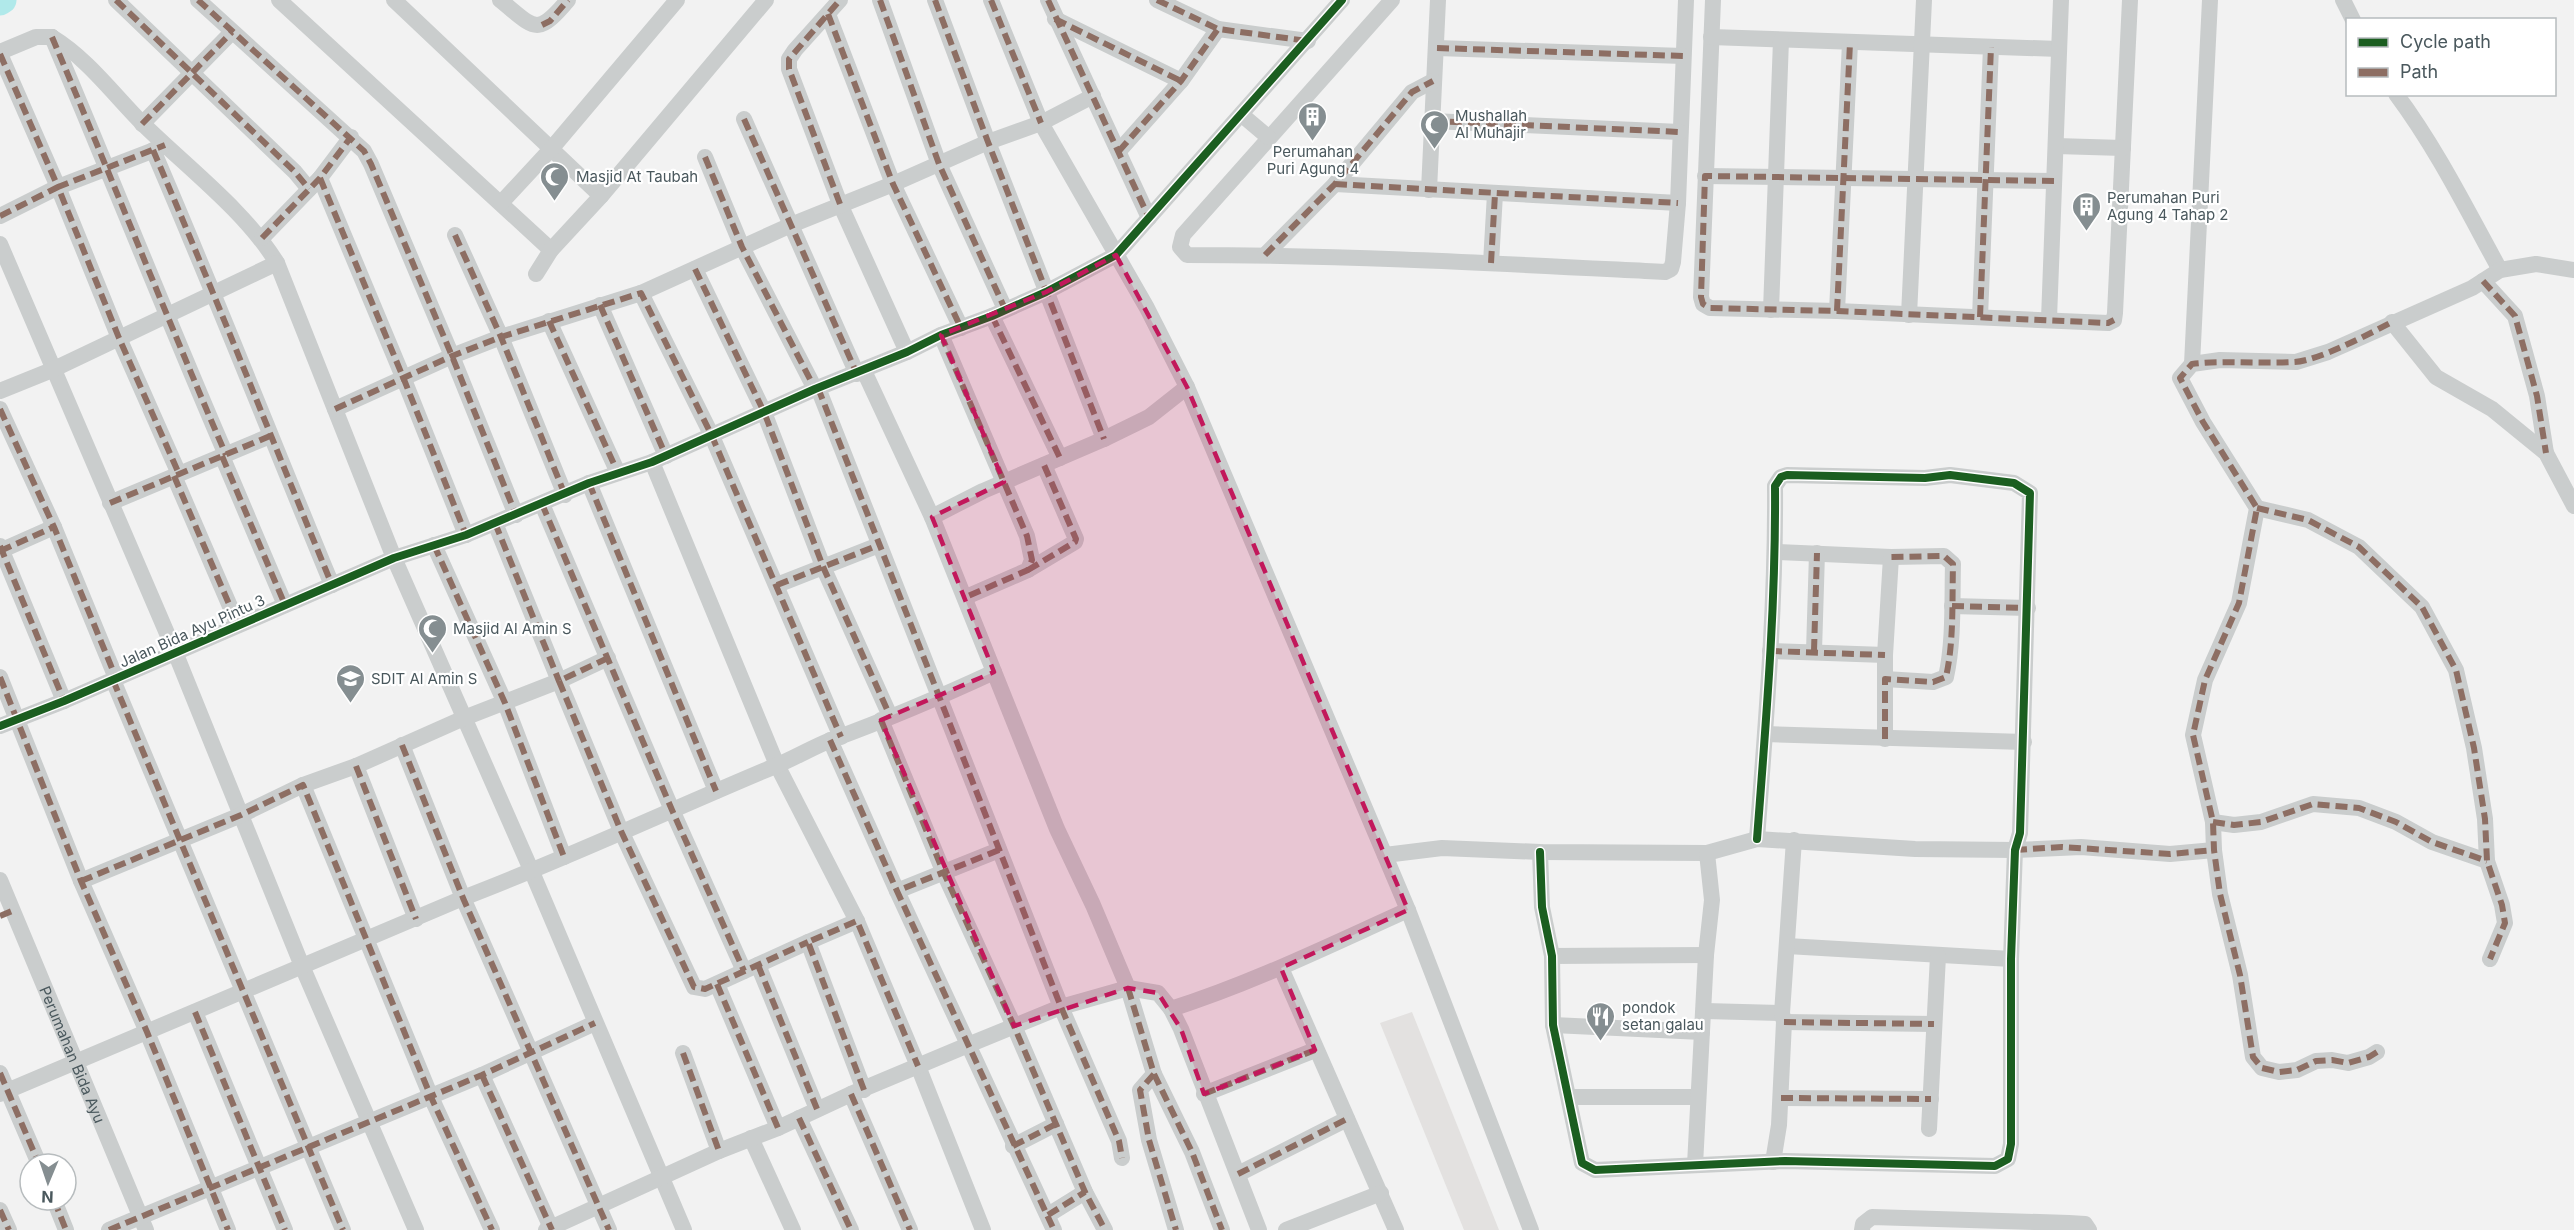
<svg xmlns="http://www.w3.org/2000/svg" width="2574" height="1230" viewBox="0 0 2574 1230" font-family="Inter,sans-serif">
  <style>
    .commercial { fill: #e3e1e0 }
    .lines { fill: none; stroke-linecap: round; stroke-linejoin: round }
    .river { stroke: #b0e9ea; stroke-width: 27 }
    .minor { stroke: #cacdcd; stroke-width: 16 }
    .quiet { stroke: #8d6e63; stroke-width: 6; stroke-dasharray: 12 6; stroke-linecap: butt }
    .cycleway-casing { stroke: #fff; stroke-width: 11 }
    .cycleway { stroke: #1b5e20; stroke-width: 8 }
    .marked { fill: #c2185b; fill-opacity: 0.2; stroke: #c2185b; stroke-width: 4.5; stroke-dasharray: 12 8; stroke-linejoin: round }
    .labels { text-anchor: middle; dominant-baseline: central; stroke-width: 4.5; stroke-linejoin: round; paint-order: stroke }
    .poi-label { font-size: 15px; fill: #4a585d; stroke: #fff; text-anchor: start }
    .street-label { font-size: 15px; fill: #4a585d; stroke: #fff }
  </style>
  <rect width="100%" height="100%" fill="#f2f2f2"/>
  <path class="commercial" d="M 1412,1012 L 1499,1230 L 1464,1230 L 1380,1023 Z"/>
  <g class="lines">
    <path class="river" d="M 0,2 L 3,0"/>
    <g class="minor">
      <path d="M 116,0 L 295,172 L 309,189"/>
      <path d="M 198,0 L 364,151 L 371,164 L 452,356 L 516,515"/>
      <path d="M 279,0 L 551,250"/>
      <path d="M 394,0 L 601,196"/>
      <path d="M 500,0 C 535,28 536,38 568,0"/>
      <path d="M 840,0 L 795,50 L 789,59 L 789,69 L 840,204 L 907,352"/>
      <path d="M 880,0 L 939,164 L 1005,309"/>
      <path d="M 935,0 L 988,142 L 1104,439"/>
      <path d="M 991,0 L 1041,123 L 1147,308 L 1187,387 L 1408,910 L 1531,1230"/>
      <path d="M 1048,0 L 1149,218"/>
      <path d="M 1157,0 L 1218,29 L 1308,41"/>
      <path d="M 1392,0 L 1183,235 L 1180,247 L 1187,255 C 1347,255 1506,264 1665,272 L 1671,269 L 1673,262 L 1678,203 L 1686,0"/>
      <path d="M 1713,0 L 1701,297 L 1703,304 L 1710,308 L 1837,311 L 2108,323 L 2114,320 L 2115,313 L 2130,0"/>
      <path d="M 2343,0 L 2353,20"/>
      <path d="M 828,14 L 893,184 L 961,328"/>
      <path d="M 1055,19 L 1181,81"/>
      <path d="M 52,37 C 88,59 114,95 144,125 C 188,168 246,212 277,263 L 394,558 L 532,872 L 684,1230"/>
      <path d="M 52,37 C 111,176 166,316 226,455"/>
      <path d="M 1711,37 L 2059,49"/>
      <path d="M 1437,48 L 1683,56"/>
      <path d="M 0,52 L 36,37 L 52,37"/>
      <path d="M 0,54 L 58,187 L 162,147"/>
      <path d="M 2396,94 C 2437,149 2467,210 2500,270"/>
      <path d="M 1242,115 L 1268,137"/>
      <path d="M 744,119 L 857,374"/>
      <path d="M 1432,121 L 1680,132"/>
      <path d="M 142,124 L 232,32"/>
      <path d="M 2056,146 L 2123,148"/>
      <path d="M 153,150 C 215,294 272,440 332,585"/>
      <path d="M 1119,151 L 1181,81 L 1218,29"/>
      <path d="M 705,157 L 742,247 L 815,389"/>
      <path d="M 1705,176 L 2054,181"/>
      <path d="M 320,178 L 403,377 L 466,535"/>
      <path d="M 1335,184 L 1678,203"/>
      <path d="M 1429,190 L 1438,0"/>
      <path d="M 501,203 L 552,148 L 677,0"/>
      <path d="M 0,216 L 58,187 L 119,338 L 179,474"/>
      <path d="M 455,235 L 501,337 L 565,495"/>
      <path d="M 262,238 L 320,178 L 351,137"/>
      <path d="M 0,244 L 175,652 L 302,966 L 416,1230"/>
      <path d="M 1265,255 L 1335,184 L 1412,92 L 1433,81"/>
      <path d="M 1491,263 L 1495,194"/>
      <path d="M 695,269 L 764,412 L 824,569 L 890,716"/>
      <path d="M 536,274 L 551,250 L 601,196 L 766,0"/>
      <path d="M 2483,281 L 2515,316 L 2537,396 L 2546,453"/>
      <path d="M 641,293 L 711,434 L 841,737"/>
      <path d="M 600,305 L 666,456"/>
      <path d="M 1771,310 L 1781,40"/>
      <path d="M 1837,311 L 1850,43"/>
      <path d="M 1909,315 L 1924,0"/>
      <path d="M 992,316 L 1060,458"/>
      <path d="M 1980,317 L 1991,47"/>
      <path d="M 2049,319 L 2061,0"/>
      <path d="M 549,321 L 618,473"/>
      <path d="M 2392,322 L 2436,377 L 2492,409 L 2546,453 L 2574,506"/>
      <path d="M 941,335 L 1027,536 L 1032,560 L 1028,570 L 966,597"/>
      <path d="M 2192,364 L 2210,0"/>
      <path d="M 864,371 L 932,517 L 1057,829 L 1093,905 L 1128,988 L 1158,993 L 1171,1009"/>
      <path d="M 818,388 L 1061,1007 L 1119,1141 L 1122,1158"/>
      <path d="M 0,391 L 52,370 L 277,263"/>
      <path d="M 0,409 L 54,527 L 116,678"/>
      <path d="M 335,409 L 452,356 L 501,337 L 641,293 L 791,225 L 893,184 L 988,142 L 1041,123 L 1093,96"/>
      <path d="M 222,456 L 285,605"/>
      <path d="M 652,462 L 777,765 L 857,921 L 918,1066 L 983,1230"/>
      <path d="M 174,476 L 238,625"/>
      <path d="M 589,483 L 716,791"/>
      <path d="M 110,503 L 270,436"/>
      <path d="M 542,504 L 672,810 L 744,971"/>
      <path d="M 2257,508 L 2308,520 L 2359,547 L 2422,607 L 2456,670 L 2474,748 L 2485,819 L 2487,861 L 2502,905 L 2505,923 L 2490,959"/>
      <path d="M 932,517 L 983,491 L 1104,439 L 1149,417 L 1187,387"/>
      <path d="M 434,545 L 505,703 L 564,857"/>
      <path d="M 0,546 L 64,701"/>
      <path d="M 0,551 L 54,527"/>
      <path d="M 1776,552 L 1891,557 L 1944,556 L 1953,564 C 1952,601 1954,641 1946,677 L 1933,682 L 1885,679"/>
      <path d="M 1028,570 L 1075,542 L 1076,539 L 1044,465"/>
      <path d="M 777,585 L 879,545"/>
      <path d="M 1952,606 L 2028,608"/>
      <path d="M 1770,651 L 1885,655"/>
      <path d="M 1814,651 L 1817,553"/>
      <path d="M 608,658 L 559,681 L 621,831 L 694,987 L 705,989 L 808,942"/>
      <path d="M 0,677 L 81,881 L 147,1032 L 228,1230"/>
      <path d="M 113,680 L 343,1230"/>
      <path d="M 881,720 L 943,871 L 1014,1026 L 1085,1192 L 1105,1230"/>
      <path d="M 0,726 L 64,701 L 394,558 L 466,535 L 589,483 L 652,462 L 815,389 L 907,352 L 941,335 L 992,316 L 1046,292 L 1116,255 L 1342,0"/>
      <path d="M 1765,734 L 2024,742"/>
      <path d="M 1885,739 L 1885,655 L 1891,557"/>
      <path d="M 830,740 L 897,891"/>
      <path d="M 402,745 L 463,898 L 609,1230"/>
      <path d="M 356,766 L 416,919"/>
      <path d="M 303,785 L 431,1097 L 492,1230"/>
      <path d="M 2213,822 L 2234,825 L 2261,822 L 2313,804 L 2359,808 L 2396,822 L 2432,842 L 2487,861"/>
      <path d="M 999,850 L 897,891 L 1054,1230"/>
      <path d="M 1540,852 L 1542,907 L 1552,956 L 1553,1025 L 1582,1163 L 1595,1170 L 1785,1161 L 1995,1166 L 2008,1159 L 2011,1144 L 2011,959 L 2015,850 L 2020,833 L 2030,493 L 2014,483 L 1950,475 L 1925,478 L 1787,475 L 1781,477 L 1775,486 C 1776,604 1766,721 1757,839"/>
      <path d="M 1385,855 L 1442,848 L 1540,852 L 1707,853 L 1757,839 L 1915,849 L 2015,850 L 2081,847 L 2170,854 L 2214,850"/>
      <path id="s1" d="M 0,880 L 146,1230"/>
      <path d="M 81,881 L 241,815 L 303,785 L 356,766 L 464,718 L 559,681 L 495,523"/>
      <path d="M 857,921 L 808,942 L 864,1090"/>
      <path d="M 1787,946 L 2011,959"/>
      <path d="M 1552,956 L 1706,955"/>
      <path d="M 758,965 L 817,1109"/>
      <path d="M 1281,968 L 1396,1230"/>
      <path d="M 717,984 L 778,1128"/>
      <path d="M 1705,1011 L 1782,1013"/>
      <path d="M 195,1012 L 285,1230"/>
      <path d="M 1784,1022 L 1934,1024"/>
      <path d="M 1553,1025 L 1702,1032"/>
      <path d="M 2377,1052 L 2369,1057 L 2348,1063 L 2332,1060 L 2316,1061 L 2297,1070 L 2279,1072 L 2262,1068 L 2253,1057 L 2240,975 L 2220,894 L 2214,850 L 2213,822 L 2193,735 L 2205,680 L 2239,603 L 2257,508 L 2203,422 L 2180,378 L 2192,364 L 2220,360 L 2296,362 L 2328,352 L 2472,288 L 2500,270 L 2536,264 L 2574,270"/>
      <path d="M 683,1053 L 719,1151"/>
      <path d="M 0,1073 L 39,1164"/>
      <path d="M 1154,1074 L 1192,1152 L 1222,1230"/>
      <path d="M 482,1075 L 552,1230"/>
      <path d="M 0,1094 L 463,898 C 568,858 670,810 773,767 C 793,759 811,748 831,740 C 886,720 940,697 994,672"/>
      <path d="M 851,1094 L 910,1230"/>
      <path d="M 1204,1094 L 1315,1050"/>
      <path d="M 1569,1097 L 1697,1097"/>
      <path d="M 1781,1098 L 1931,1099"/>
      <path d="M 799,1118 L 851,1230"/>
      <path d="M 1929,1129 L 1938,956"/>
      <path d="M 751,1138 L 793,1230"/>
      <path d="M 1013,1146 L 1056,1124"/>
      <path d="M 1773,1162 L 1779,1125 L 1784,1022 L 1782,1013 L 1794,840"/>
      <path d="M 1695,1165 L 1706,955 L 1712,900 L 1707,853"/>
      <path d="M 1238,1174 L 1347,1119"/>
      <path d="M 54,1200 L 66,1230"/>
      <path d="M 0,1210 L 9,1230"/>
      <path d="M 1048,1215 L 1085,1192"/>
      <path d="M 109,1230 L 482,1075 L 595,1023"/>
      <path d="M 546,1230 L 719,1151 L 778,1128 L 851,1094 L 968,1045 L 1061,1007 L 1128,988 L 1154,1074 L 1140,1090 L 1149,1140 L 1176,1230"/>
      <path d="M 1259,1230 L 1181,1029 L 1171,1009 C 1253,983 1330,945 1408,910"/>
      <path d="M 1286,1230 L 1381,1193"/>
      <path d="M 1862,1230 L 1863,1224 L 1872,1217 L 2069,1223 L 2085,1224 L 2089,1230"/>
    </g>
    <g class="quiet">
      <path d="M 116,0 L 295,172 L 309,189"/>
      <path d="M 198,0 L 364,151 L 371,164 L 452,356 L 516,515"/>
      <path d="M 880,0 L 939,164 L 1005,309"/>
      <path d="M 935,0 L 988,142 L 1104,439"/>
      <path d="M 991,0 L 1041,123"/>
      <path d="M 1048,0 L 1149,218"/>
      <path d="M 1157,0 L 1218,29 L 1308,41"/>
      <path d="M 828,14 L 893,184 L 961,328"/>
      <path d="M 1055,19 L 1181,81"/>
      <path d="M 542,25 L 550,21 L 568,0"/>
      <path d="M 52,37 C 111,176 166,316 226,455"/>
      <path d="M 1437,48 L 1683,56"/>
      <path d="M 0,54 L 58,187 L 165,145"/>
      <path d="M 744,119 L 857,374"/>
      <path d="M 1432,121 L 1680,132"/>
      <path d="M 142,124 L 232,32"/>
      <path d="M 153,150 C 215,294 272,440 332,585"/>
      <path d="M 1119,151 L 1181,81 L 1218,29"/>
      <path d="M 705,157 L 742,247 L 815,389"/>
      <path d="M 320,178 L 403,377 L 466,535"/>
      <path d="M 2054,181 L 1705,176 L 1701,297 L 1703,304 L 1710,308 L 1837,311 L 2108,323 L 2114,320"/>
      <path d="M 1335,184 L 1678,203"/>
      <path d="M 840,204 L 789,69 L 789,59 L 840,0"/>
      <path d="M 0,216 L 58,187 L 119,338 L 179,474"/>
      <path d="M 455,235 L 501,337 L 565,495"/>
      <path d="M 262,238 L 320,178 L 351,137"/>
      <path d="M 1265,255 L 1335,184 L 1412,92 L 1433,81"/>
      <path d="M 1491,263 L 1495,194"/>
      <path d="M 695,269 L 764,412 L 824,569 L 890,716"/>
      <path d="M 2483,281 L 2515,316 L 2537,396 L 2546,453"/>
      <path d="M 600,305 L 666,456"/>
      <path d="M 1837,311 L 1850,43"/>
      <path d="M 992,316 L 1060,458"/>
      <path d="M 1980,317 L 1991,47"/>
      <path d="M 549,321 L 618,473"/>
      <path d="M 941,335 L 1027,536 L 1032,560 L 1028,570 L 966,597"/>
      <path d="M 818,388 L 1061,1007 L 1119,1141 L 1122,1158"/>
      <path d="M 0,409 L 54,527 L 116,678"/>
      <path d="M 335,409 L 452,356 L 501,337 L 641,293 L 711,434 L 841,737"/>
      <path d="M 222,456 L 285,605"/>
      <path d="M 174,476 L 238,625"/>
      <path d="M 589,483 L 716,791"/>
      <path d="M 110,503 L 270,436"/>
      <path d="M 542,504 L 672,810 L 744,971"/>
      <path d="M 2257,508 L 2308,520 L 2359,547 L 2422,607 L 2456,670 L 2474,748 L 2485,819 L 2487,861 L 2502,905 L 2505,923 L 2490,959"/>
      <path d="M 495,523 L 559,681"/>
      <path d="M 434,545 L 505,703 L 564,857"/>
      <path d="M 0,546 L 64,701"/>
      <path d="M 0,551 L 54,527"/>
      <path d="M 1028,570 L 1075,542 L 1076,539 L 1044,465"/>
      <path d="M 777,585 L 879,545"/>
      <path d="M 1952,606 L 2028,608"/>
      <path d="M 1770,651 L 1885,655"/>
      <path d="M 1814,651 L 1817,553"/>
      <path d="M 608,658 L 559,681 L 621,831 L 694,987 L 705,989 L 808,942"/>
      <path d="M 0,677 L 81,881 L 147,1032 L 228,1230"/>
      <path d="M 113,680 L 343,1230"/>
      <path d="M 881,720 L 943,871 L 1014,1026 L 1085,1192 L 1105,1230"/>
      <path d="M 1885,739 L 1885,679 L 1933,682 L 1946,677 C 1954,641 1952,601 1953,564 L 1944,556 L 1891,557"/>
      <path d="M 830,740 L 897,891"/>
      <path d="M 402,745 L 463,898 L 609,1230"/>
      <path d="M 356,766 L 416,919"/>
      <path d="M 2213,822 L 2234,825 L 2261,822 L 2313,804 L 2359,808 L 2396,822 L 2432,842 L 2487,861"/>
      <path d="M 999,850 L 897,891 L 1054,1230"/>
      <path d="M 2015,850 L 2062,847 L 2170,854 L 2214,850"/>
      <path d="M 81,881 L 241,815 L 303,785 L 431,1097 L 492,1230"/>
      <path d="M 0,916 L 12,911"/>
      <path d="M 758,965 L 817,1109"/>
      <path d="M 717,984 L 778,1128"/>
      <path d="M 1128,988 L 1154,1074 L 1140,1090 L 1149,1140 L 1176,1230"/>
      <path d="M 195,1012 L 285,1230"/>
      <path d="M 1784,1022 L 1934,1024"/>
      <path d="M 2377,1052 L 2369,1057 L 2348,1063 L 2332,1060 L 2316,1061 L 2297,1070 L 2279,1072 L 2262,1068 L 2253,1057 L 2240,975 L 2220,894 L 2214,850 L 2213,822 L 2193,735 L 2205,680 L 2239,603 L 2257,508 L 2203,422 L 2180,378 L 2192,364 C 2226,360 2259,364 2294,362 C 2318,361 2369,334 2392,322"/>
      <path d="M 683,1053 L 719,1151"/>
      <path d="M 0,1073 L 39,1164"/>
      <path d="M 1154,1074 L 1192,1152 L 1222,1230"/>
      <path d="M 482,1075 L 552,1230"/>
      <path d="M 864,1090 L 808,942 L 857,921 L 918,1066"/>
      <path d="M 851,1094 L 910,1230"/>
      <path d="M 1204,1094 L 1315,1050"/>
      <path d="M 1781,1098 L 1931,1099"/>
      <path d="M 799,1118 L 851,1230"/>
      <path d="M 1013,1146 L 1056,1124"/>
      <path d="M 1238,1174 L 1347,1119"/>
      <path d="M 54,1200 L 66,1230"/>
      <path d="M 0,1210 L 9,1230"/>
      <path d="M 1048,1215 L 1085,1192"/>
      <path d="M 109,1230 L 482,1075 L 595,1023"/>
    </g>
    <defs>
      <g id="cycleway">
        <path d="M 0,726 L 64,701 L 394,558 L 466,535 L 589,483 L 652,462 L 815,389 L 907,352 L 941,335 L 992,316 L 1046,292 L 1116,255 L 1342,0"/>
        <path d="M 1540,852 L 1542,907 L 1552,956 L 1553,1025 L 1582,1163 L 1595,1170 L 1785,1161 L 1995,1166 L 2008,1159 L 2011,1144 L 2011,959 L 2015,850 L 2020,833 L 2030,493 L 2014,483 L 1950,475 L 1925,478 L 1787,475 L 1781,477 L 1775,486 C 1776,604 1766,721 1757,839"/>
      </g>
    </defs>
    <use href="#cycleway" class="cycleway-casing"/>
    <use href="#cycleway" class="cycleway"/>
  </g>
  <path class="marked" d="M 1116,255 L 1187,387 L 1408,910 L 1281,968 L 1315,1050 L 1204,1094 L 1181,1029 L 1158,993 L 1128,988 L 1014,1026 L 881,720 L 994,672 L 932,517 L 1004,482 L 941,335 L 1046,292 Z"/>
  <defs>
    <symbol id="building-pin" viewBox="-11 -11 22 30"><path d="M0 17L-7.5 6A9.5 9.5 0 1 1 7.5 6Z" fill="#858e91" stroke="#fff"/><path d="M-4-6H4V6H1V3H-1V6H-4ZM-2.5-4.3h1.7v1.8h-1.7ZM.8-4.3h1.7v1.8H.8ZM-2.5-1h1.7V.8h-1.7ZM.8-1h1.7V.8H.8Z" fill="#fff"/></symbol>
    <symbol id="mosque-pin" viewBox="-11 -11 22 30"><path d="M0 17L-7.5 6A9.5 9.5 0 1 1 7.5 6Z" fill="#858e91" stroke="#fff"/><path d="M3.5-4.9A6 6 0 1 0 3.5 4.9A5 5 0 1 1 3.5-4.9Z" fill="#fff"/></symbol>
    <symbol id="school-pin" viewBox="-11 -11 22 30"><path d="M0 17L-7.5 6A9.5 9.5 0 1 1 7.5 6Z" fill="#858e91" stroke="#fff"/><path d="M0-5L7-2L0 1L-7-2ZM-4 1L0 2.5L4 1V4Q0 6-4 4Z" fill="#fff"/></symbol>
    <symbol id="restaurant-pin" viewBox="-11 -11 22 30"><path d="M0 17L-7.5 6A9.5 9.5 0 1 1 7.5 6Z" fill="#858e91" stroke="#fff"/><path d="M-5-6h1v4h1v-4h1v4h1v-4h1v5L-1.5 .5V6h-2V.5L-5-1ZM5-6V6H3V1.5H1.5Q1.5-4 5-6Z" fill="#fff"/></symbol>
  </defs>
  <g fill-rule="evenodd">
    <use href="#building-pin" x="1296" y="100" width="33" height="45"/>
    <use href="#mosque-pin" x="1418" y="108" width="33" height="45"/>
    <use href="#mosque-pin" x="538" y="160" width="33" height="45"/>
    <use href="#building-pin" x="2070" y="190" width="33" height="45"/>
    <use href="#mosque-pin" x="416" y="612" width="33" height="45"/>
    <use href="#school-pin" x="334" y="662" width="33" height="45"/>
    <use href="#restaurant-pin" x="1584" y="1000" width="33" height="45"/>
  </g>
  <g class="labels">
    <g class="poi-label">
      <text x="1455" y="115">Mushallah<tspan x="1455" dy="17">Al Muhajir</tspan></text>
      <text x="1313" y="151" text-anchor="middle">Perumahan<tspan x="1313" dy="17">Puri Agung 4</tspan></text>
      <text x="576" y="176">Masjid At Taubah</text>
      <text x="2107" y="197">Perumahan Puri<tspan x="2107" dy="17">Agung 4 Tahap 2</tspan></text>
      <text x="453" y="628">Masjid Al Amin S</text>
      <text x="371" y="678">SDIT Al Amin S</text>
      <text x="1622" y="1007">pondok<tspan x="1622" dy="17">setan galau</tspan></text>
    </g>
    <g class="street-label">
      <text transform="translate(192 631) rotate(-24)">Jalan Bida Ayu Pintu 3</text>
      <text stroke="none"><textPath href="#s1" startOffset="189">Perumahan Bida Ayu</textPath></text>
    </g>
  </g>
  <rect x="2346" y="18" width="210" height="78" fill="#ffffff" stroke="#b7bcbe" stroke-width="1.5"/>
  <rect x="2358" y="38" width="30" height="9" fill="#1b5e20" stroke="#b7bcbe" stroke-width="1.5"/>
  <text x="2400" y="48" font-size="18" fill="#4a585d">Cycle path</text>
  <rect x="2358" y="68" width="30" height="9" fill="#8d6e63" stroke="#b7bcbe" stroke-width="1.5"/>
  <text x="2400" y="78" font-size="18" fill="#4a585d">Path</text>
  <g transform="translate(48 1182) rotate(182)"><circle r="28" fill="#ffffff" stroke="#b7bcbe" stroke-width="1.5"/>
  <path d="M0-4.5L10 22L0 15L-10 22Z" fill="#858e91"/>
  <text y="-9" font-size="16" font-weight="bold" text-anchor="middle" fill="#4a585d">N</text>
  </g>
</svg>
